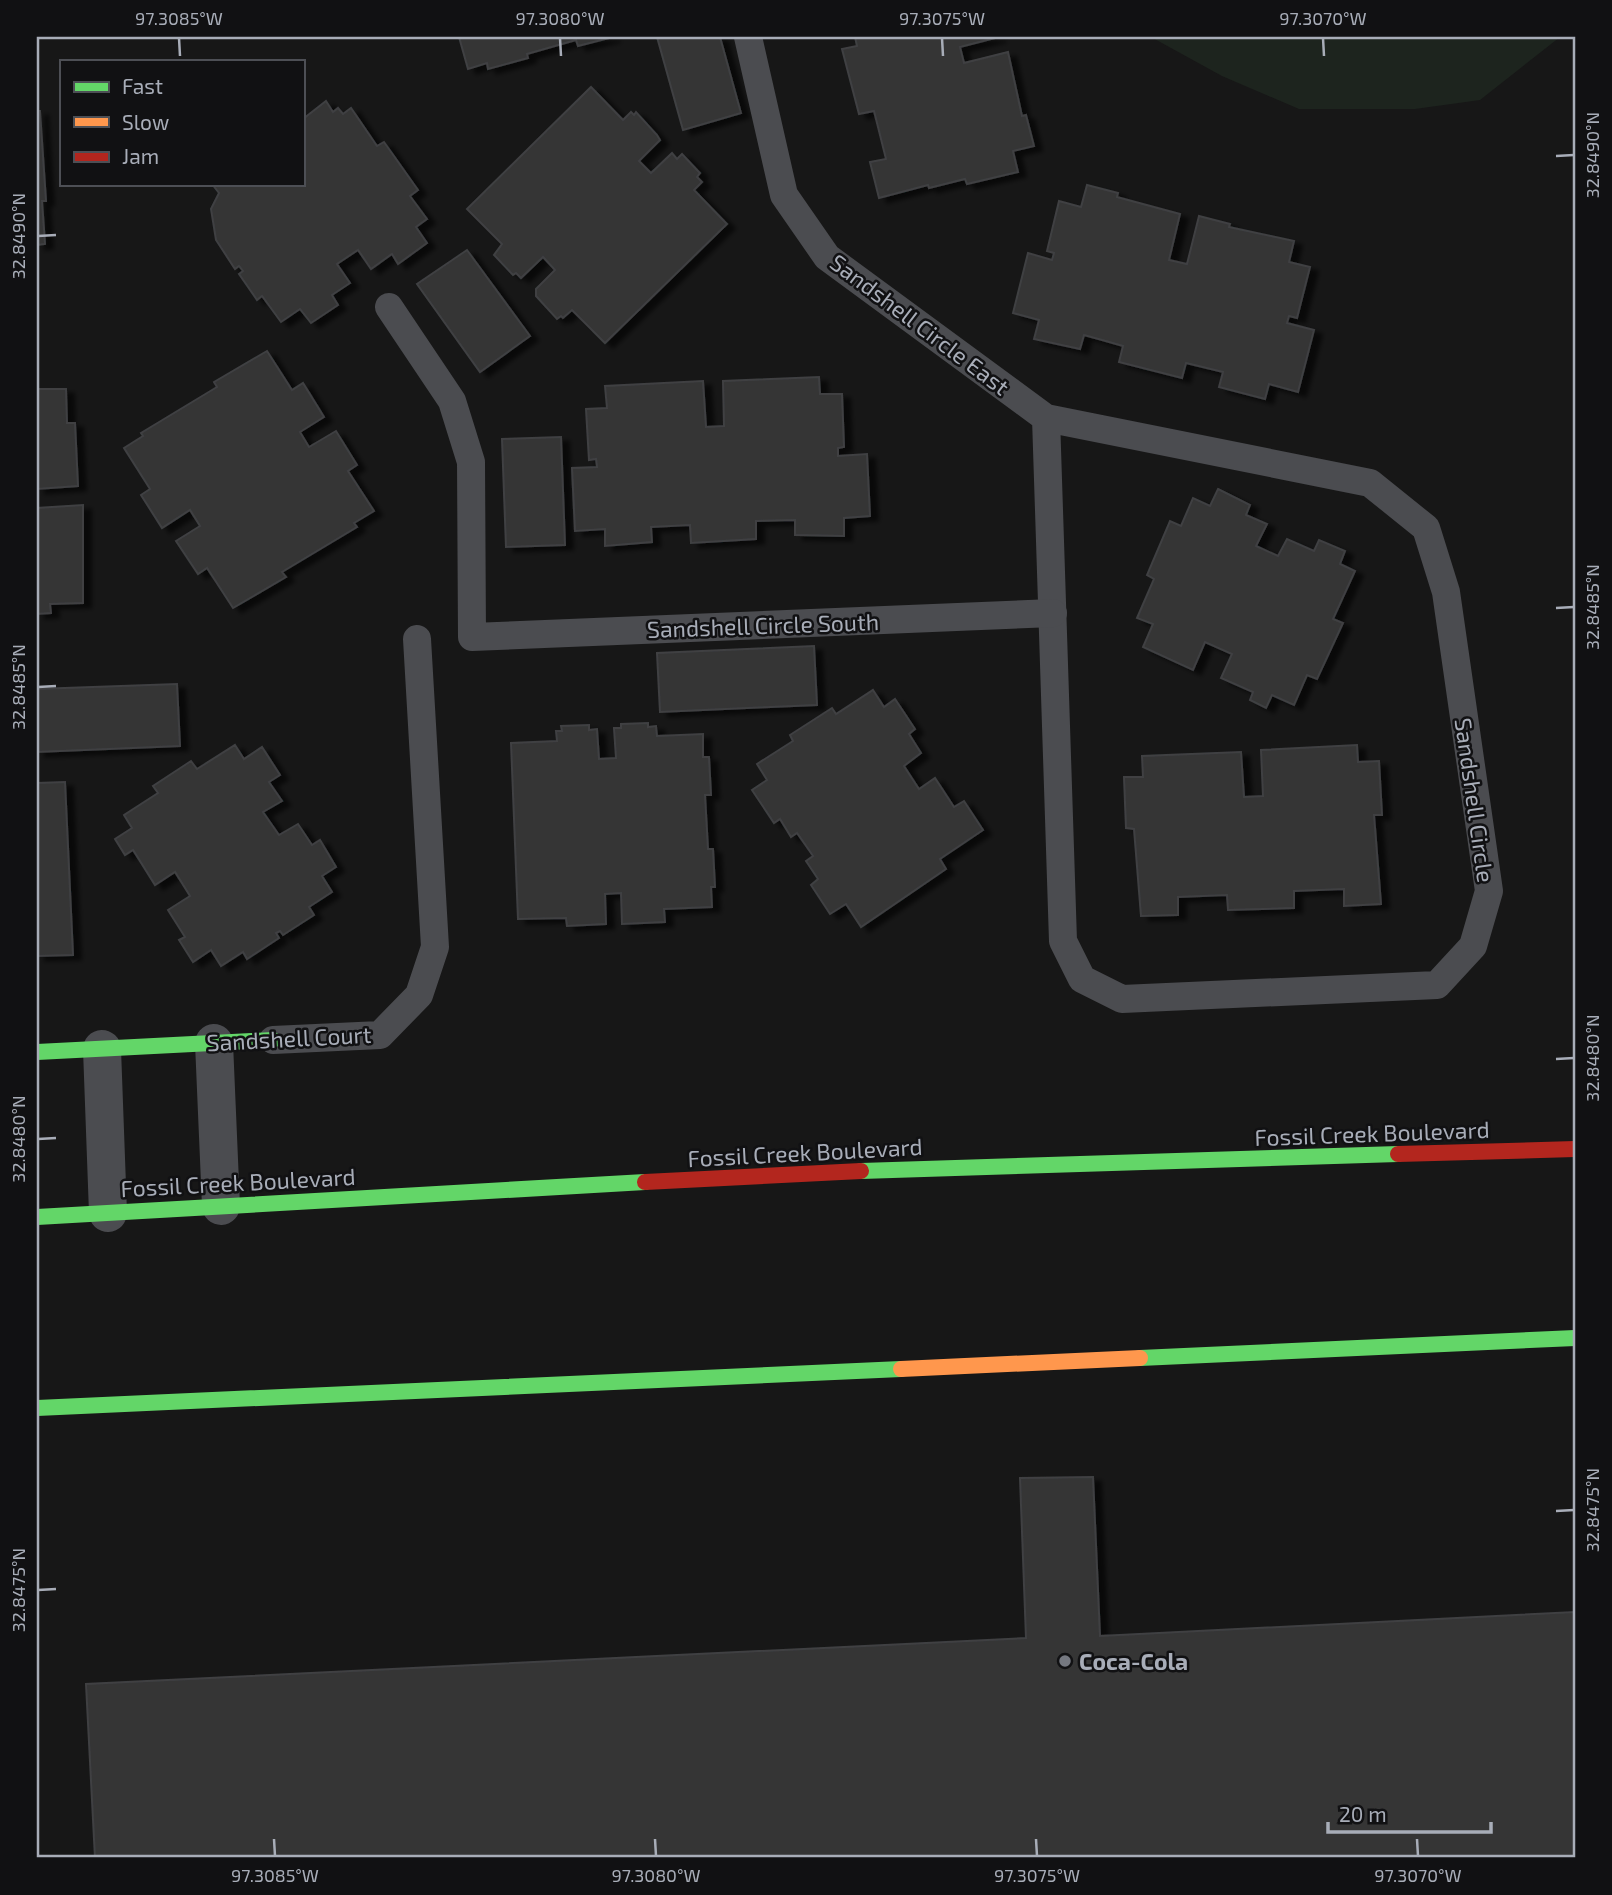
<svg xmlns="http://www.w3.org/2000/svg" width="1612" height="1895" viewBox="0 0 1612 1895" font-family="'Exo 2',sans-serif">
  <style>
    .green { fill: #1d241e }
    .building { fill: #353536; stroke: #3f4043; stroke-width: 2; filter: url(#shadow) }
    .lines { fill: none; stroke-linecap: round; stroke-linejoin: round }
    .lane { stroke: #4b4c50; stroke-width: 28 }
    .street { stroke: #4b4c50; stroke-width: 38 }
    .fast { stroke: #63d668; stroke-width: 16 }
    .slow { stroke: #ff974d; stroke-width: 16 }
    .jam { stroke: #b3261e; stroke-width: 16 }
    .ticks { fill: none; stroke: #a8adb8; stroke-width: 2.5 }
    .poi-dot { fill: #757880; stroke: #111113; stroke-width: 2.5 }
    .labels { text-anchor: middle; dominant-baseline: central; stroke-width: 5; stroke-linejoin: round; paint-order: stroke }
    .street-label { font-size: 23px; fill: #a8adb8; stroke: #111113 }
    .poi-label { font-size: 23px; font-weight: bold; fill: #a8adb8; stroke: #111113; text-anchor: start }
    .neatline { fill: none; stroke: #a8adb8; stroke-width: 2.5 }
    .ticks-label { font-size: 18px; text-anchor: middle; fill: #a8adb8 }
  </style>
  <defs>
    <filter id="shadow"><feDropShadow dx="8" dy="4.5" stdDeviation="2" flood-color="#0009"/></filter>
  </defs>
  <rect width="100%" height="100%" fill="#171717"/>
  <path class="green" d="M 1151,37 L 1560,37 L 1480,100 L 1415,109 L 1299,109 L 1222,76 Z"/>
  <g class="building">
    <path d="M 459,37 L 613,37 L 578,46 L 576,40 L 527,54 L 528,58 L 488,69 L 487,63 L 468,69 Z"/>
    <path d="M 657,37 L 720,37 L 741,113 L 683,130 Z"/>
    <path d="M 855,37 L 999,37 L 960,47 L 964,63 L 1008,52 L 1022,116 L 1026,115 L 1034,146 L 1013,151 L 1018,172 L 967,184 L 965,179 L 929,188 L 928,185 L 879,198 L 870,162 L 886,159 L 874,111 L 859,114 L 842,49 L 857,46 Z"/>
    <path d="M 591,87 L 623,120 L 631,112 L 634,115 L 636,112 L 657,135 L 660,140 L 639,161 L 651,173 L 672,153 L 677,159 L 682,154 L 700,173 L 697,177 L 702,182 L 694,190 L 727,224 L 605,343 L 572,310 L 563,318 L 561,316 L 557,319 L 536,296 L 536,289 L 555,270 L 543,257 L 521,278 L 516,273 L 513,275 L 494,255 L 502,244 L 467,209 Z"/>
    <path d="M 326,101 L 333,112 L 338,108 L 343,114 L 351,108 L 377,146 L 384,142 L 418,190 L 410,196 L 427,219 L 416,227 L 427,243 L 398,264 L 392,254 L 371,269 L 358,250 L 337,264 L 350,283 L 332,295 L 338,305 L 311,323 L 300,309 L 281,322 L 262,296 L 257,300 L 239,274 L 243,271 L 239,266 L 235,269 L 216,240 L 211,209 L 219,193 L 212,184 L 303,184 L 303,119 Z"/>
    <path d="M 37,111 L 40,111 L 46,201 L 42,201 L 45,244 L 37,245 Z"/>
    <path d="M 1087,185 L 1118,193 L 1117,197 L 1180,214 L 1169,260 L 1187,264 L 1199,216 L 1230,224 L 1229,227 L 1294,241 L 1289,262 L 1310,267 L 1297,318 L 1289,316 L 1287,323 L 1314,330 L 1298,392 L 1269,384 L 1265,399 L 1219,387 L 1223,372 L 1186,363 L 1182,378 L 1119,362 L 1123,346 L 1102,340 L 1084,335 L 1080,349 L 1034,339 L 1039,320 L 1013,313 L 1028,253 L 1052,260 L 1054,253 L 1047,251 L 1059,201 L 1081,207 Z"/>
    <path d="M 467,250 L 530,336 L 480,372 L 417,284 Z"/>
    <path d="M 267,351 L 292,390 L 303,383 L 324,417 L 300,432 L 309,447 L 336,431 L 357,465 L 348,471 L 374,511 L 354,523 L 357,527 L 282,572 L 286,577 L 233,608 L 207,568 L 198,574 L 176,541 L 200,526 L 190,510 L 162,528 L 141,495 L 150,489 L 124,448 L 143,436 L 141,433 L 217,387 L 214,382 Z"/>
    <path d="M 819,377 L 820,394 L 842,394 L 844,447 L 838,448 L 838,456 L 867,454 L 870,516 L 844,518 L 844,536 L 795,535 L 795,520 L 756,521 L 756,539 L 691,543 L 690,525 L 651,527 L 652,542 L 605,546 L 605,529 L 575,531 L 572,468 L 597,467 L 596,459 L 589,460 L 586,409 L 607,408 L 605,386 L 703,381 L 706,427 L 724,426 L 723,381 Z"/>
    <path d="M 37,389 L 66,389 L 67,423 L 75,423 L 78,486 L 37,489 Z"/>
    <path d="M 561,437 L 565,545 L 506,547 L 502,439 Z"/>
    <path d="M 1218,489 L 1250,505 L 1246,515 L 1267,524 L 1256,546 L 1278,556 L 1287,539 L 1314,551 L 1319,540 L 1345,551 L 1340,564 L 1355,571 L 1333,619 L 1343,623 L 1317,679 L 1307,675 L 1294,705 L 1272,695 L 1266,708 L 1250,700 L 1253,692 L 1221,678 L 1232,654 L 1205,642 L 1193,670 L 1143,647 L 1153,624 L 1137,618 L 1154,579 L 1147,575 L 1170,521 L 1181,526 L 1193,498 L 1210,506 Z"/>
    <path d="M 83,505 L 83,603 L 50,604 L 51,613 L 37,614 L 37,508 Z"/>
    <path d="M 814,646 L 817,705 L 660,712 L 657,653 Z"/>
    <path d="M 177,684 L 180,746 L 37,752 L 37,689 Z"/>
    <path d="M 873,690 L 884,707 L 895,699 L 915,729 L 909,734 L 921,753 L 904,766 L 919,789 L 935,778 L 954,807 L 964,801 L 983,830 L 940,859 L 946,869 L 861,927 L 846,904 L 830,914 L 811,885 L 818,879 L 806,861 L 813,856 L 797,833 L 791,837 L 780,819 L 774,823 L 752,790 L 767,780 L 757,764 L 793,741 L 790,735 L 832,708 L 836,714 Z"/>
    <path d="M 648,723 L 648,727 L 656,726 L 657,736 L 703,734 L 703,757 L 709,757 L 711,795 L 705,795 L 708,849 L 713,849 L 715,887 L 711,887 L 712,907 L 664,909 L 665,922 L 622,924 L 621,893 L 605,894 L 606,924 L 567,926 L 566,918 L 518,919 L 511,743 L 557,741 L 556,731 L 562,731 L 561,726 L 589,725 L 589,730 L 597,729 L 599,759 L 616,758 L 614,728 L 621,728 L 621,724 Z"/>
    <path d="M 235,745 L 244,759 L 262,747 L 280,775 L 269,782 L 282,801 L 263,812 L 279,835 L 298,824 L 312,845 L 320,840 L 336,867 L 322,876 L 332,892 L 309,907 L 314,915 L 283,935 L 280,931 L 276,933 L 279,938 L 247,959 L 243,952 L 221,966 L 211,950 L 193,962 L 179,940 L 185,937 L 168,910 L 190,896 L 175,872 L 155,885 L 133,850 L 125,855 L 115,839 L 132,828 L 124,815 L 158,793 L 153,786 L 191,761 L 197,769 Z"/>
    <path d="M 1357,745 L 1358,762 L 1379,761 L 1382,815 L 1374,815 L 1381,904 L 1344,906 L 1344,889 L 1294,891 L 1294,908 L 1228,910 L 1227,895 L 1178,897 L 1178,915 L 1141,916 L 1134,829 L 1126,828 L 1124,777 L 1143,777 L 1142,756 L 1241,752 L 1244,797 L 1263,796 L 1261,750 Z"/>
    <path d="M 65,782 L 73,955 L 37,956 L 37,783 Z"/>
    <path d="M 1093,1477 L 1100,1636 L 1575,1612 L 1575,1858 L 95,1858 L 86,1684 L 1026,1638 L 1020,1478 Z"/>
  </g>
  <g class="lines">
    <g class="lane">
      <path d="M 748,37 L 784,195 L 827,257 L 1046,418 L 1063,941 L 1082,979 L 1122,999 L 1437,985 L 1473,946 L 1489,891 L 1446,592 L 1426,528 L 1370,483 L 1046,418"/>
      <path d="M 389,307 L 452,401 L 471,462 L 472,637 L 1053,613"/>
      <path d="M 273,1040 L 380,1035 L 419,995 L 435,947 L 417,639"/>
    </g>
    <g class="street">
      <path d="M 214,1043 L 221,1206"/>
      <path d="M 102,1049 L 108,1213"/>
    </g>
    <g class="fast">
      <path d="M 37,1052 L 273,1040"/>
      <path d="M 861,1171 L 1398,1154"/>
      <path d="M 37,1217 L 645,1182"/>
      <path d="M 1140,1358 L 1575,1338"/>
      <path d="M 37,1408 L 901,1369"/>
    </g>
    <path class="slow" d="M 901,1369 L 1140,1358"/>
    <g class="jam">
      <path d="M 1398,1154 L 1575,1149"/>
      <path d="M 645,1182 L 861,1171"/>
    </g>
  </g>
  <path class="ticks" d="M 179,38 L 180,56M 560,38 L 561,56M 942,38 L 943,56M 1323,38 L 1324,56M 1556,156 L 1574,155M 38,236 L 56,235M 1556,608 L 1574,607M 38,687 L 56,686M 1556,1059 L 1574,1058M 38,1139 L 56,1138M 1556,1511 L 1574,1510M 38,1590 L 56,1589M 274,1839 L 275,1856M 655,1839 L 656,1856M 1036,1839 L 1037,1856M 1417,1839 L 1418,1856"/>
  <circle class="poi-dot" cx="1065" cy="1661" r="7"/>
  <g class="labels">
    <g class="street-label">
      <text transform="translate(920 324) rotate(37)">Sandshell Circle East</text>
      <text transform="translate(763 625) rotate(-2)">Sandshell Circle South</text>
      <text transform="translate(1475 800) rotate(82)">Sandshell Circle</text>
      <text transform="translate(289 1038) rotate(-3)">Sandshell Court</text>
      <text transform="translate(1372 1133) rotate(-2)">Fossil Creek Boulevard</text>
      <text transform="translate(805 1152) rotate(-3)">Fossil Creek Boulevard</text>
      <text transform="translate(238 1182) rotate(-3)">Fossil Creek Boulevard</text>
    </g>
    <g class="poi-label">
      <text x="1079" y="1661">Coca-Cola</text>
    </g>
  </g>
  <rect width="1612" height="1895" fill="none" stroke="#111113" stroke-width="77"/>
  <rect x="60" y="60" width="245" height="126" fill="#111113" stroke="#4d4f55" stroke-width="2"/>
  <rect x="74" y="82" width="35" height="10" fill="#63d668" stroke="#4d4f55" stroke-width="2"/>
  <text x="122" y="94" font-size="21" fill="#a8adb8">Fast</text>
  <rect x="74" y="117" width="35" height="10" fill="#ff974d" stroke="#4d4f55" stroke-width="2"/>
  <text x="122" y="130" font-size="21" fill="#a8adb8">Slow</text>
  <rect x="74" y="152" width="35" height="10" fill="#b3261e" stroke="#4d4f55" stroke-width="2"/>
  <text x="122" y="164" font-size="21" fill="#a8adb8">Jam</text>
  <path d="M1328 1822v10h163v-10" fill="none" stroke="#a8adb8" stroke-width="3.5"/>
  <text x="1339" y="1822" font-size="21" fill="#a8adb8" stroke="#111113" stroke-width="5" paint-order="stroke">20 m</text>
  <rect x="38" y="38" width="1536" height="1818" class="neatline"/>
  <g class="ticks-label">
    <text x="179" y="25">97.3085°W</text>
    <text x="560" y="25">97.3080°W</text>
    <text x="942" y="25">97.3075°W</text>
    <text x="1323" y="25">97.3070°W</text>
    <text transform="translate(1593 155) rotate(-90)" y="6">32.8490°N</text>
    <text transform="translate(19 236) rotate(-90)" y="6">32.8490°N</text>
    <text transform="translate(1593 607) rotate(-90)" y="6">32.8485°N</text>
    <text transform="translate(19 687) rotate(-90)" y="6">32.8485°N</text>
    <text transform="translate(1593 1058) rotate(-90)" y="6">32.8480°N</text>
    <text transform="translate(19 1139) rotate(-90)" y="6">32.8480°N</text>
    <text transform="translate(1593 1510) rotate(-90)" y="6">32.8475°N</text>
    <text transform="translate(19 1590) rotate(-90)" y="6">32.8475°N</text>
    <text x="275" y="1882">97.3085°W</text>
    <text x="656" y="1882">97.3080°W</text>
    <text x="1037" y="1882">97.3075°W</text>
    <text x="1418" y="1882">97.3070°W</text>
  </g>
</svg>
